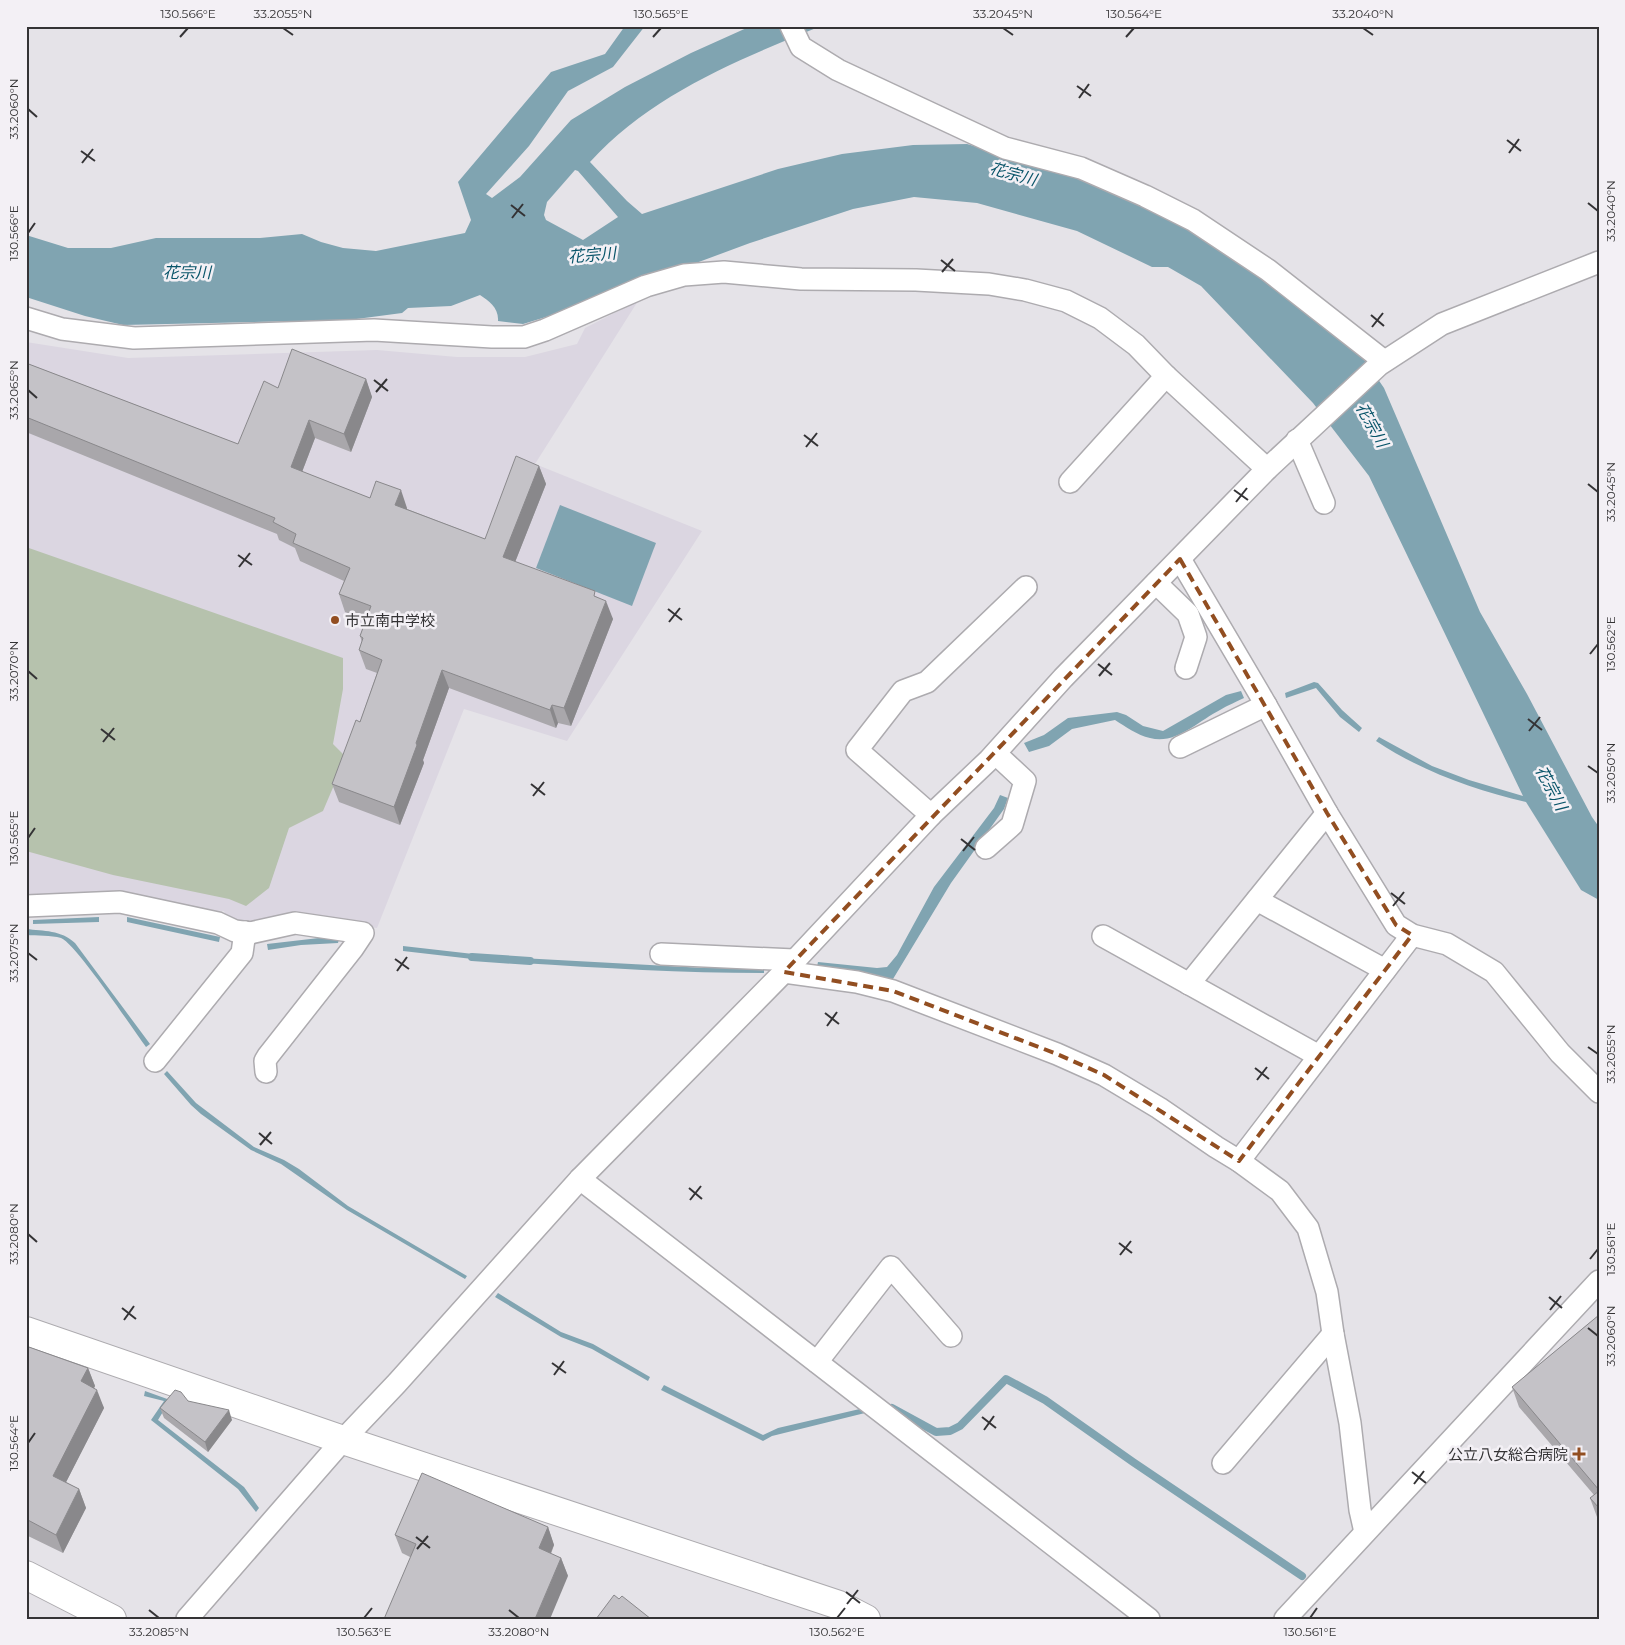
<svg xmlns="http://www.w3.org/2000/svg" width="1625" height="1645" viewBox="0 0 1625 1645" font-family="Montserrat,'Noto Sans JP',sans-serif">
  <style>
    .built { fill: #dbd6e1 }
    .green { fill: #b6c2ad }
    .water { fill: #80a4b1; fill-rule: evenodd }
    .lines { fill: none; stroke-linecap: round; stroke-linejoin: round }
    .stream { stroke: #80a4b1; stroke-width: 8 }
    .street-casing { stroke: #adabaf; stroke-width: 24 }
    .secondary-casing { stroke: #adabaf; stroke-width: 30 }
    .street { stroke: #fff; stroke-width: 21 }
    .secondary { stroke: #fff; stroke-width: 28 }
    .wall { fill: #a9a7ab }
    .shaded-wall { fill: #89888b }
    .building { fill: #c4c2c7; stroke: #89888b }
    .marked { fill: none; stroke: #924e21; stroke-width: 4; stroke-dasharray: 10 6; stroke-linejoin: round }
    .ticks { fill: none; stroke: #343335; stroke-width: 2 }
    .poi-dot { fill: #924e21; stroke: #f3f0f5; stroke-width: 2 }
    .labels { text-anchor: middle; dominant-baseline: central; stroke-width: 5; stroke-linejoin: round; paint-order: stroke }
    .poi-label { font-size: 15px; fill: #343335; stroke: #f3f0f5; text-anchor: start }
    .water-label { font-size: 16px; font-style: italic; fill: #085469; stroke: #f3f0f5 }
    .neatline { fill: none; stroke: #343335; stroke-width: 2 }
    .ticks-label { font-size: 12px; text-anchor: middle; fill: #343335 }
  </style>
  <rect width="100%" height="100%" fill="#e5e3e8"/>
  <path class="built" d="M 638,301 L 535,464 L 702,531 L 567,741 L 464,709 L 377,928 L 292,916 L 241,923 L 226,917 L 224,911 L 198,910 L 118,891 L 47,897 L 26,893 L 26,342 L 128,358 L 377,350 L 457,357 L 525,357 L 577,344 L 585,328 Z"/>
  <path class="green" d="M 26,547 L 343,658 L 343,689 L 333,744 L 346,757 L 323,811 L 289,828 L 269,888 L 246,906 L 229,899 L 113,875 L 26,851 Z"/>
  <g class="water">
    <path d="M 625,26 L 645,26 L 613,67 L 568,91 L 529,146 L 486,194 L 492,198 L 520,177 L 571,120 L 625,87 L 691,53 L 751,26 L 821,26 C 738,60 652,94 590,162 L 627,201 L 642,214 L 778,169 L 842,154 L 913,145 L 967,144 L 1088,179 L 1175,218 L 1217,244 L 1360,353 L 1384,388 L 1480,612 L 1527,694 L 1592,817 L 1599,827 L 1599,900 L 1581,890 L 1526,802 C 1474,790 1421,771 1376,741 L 1379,737 L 1432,766 L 1469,780 L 1523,796 L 1369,476 L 1313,403 L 1201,286 L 1168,267 L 1152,267 L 1077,231 L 977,203 L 914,197 L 853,209 L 750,243 L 572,309 L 523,324 L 498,321 C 499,308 489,301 480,295 L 451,306 L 408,308 L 402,313 L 349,320 L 123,325 L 85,316 L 26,297 L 26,235 L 68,248 L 111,248 L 156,238 L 260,238 L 302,234 L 321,242 L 343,248 L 376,251 L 465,233 L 471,220 L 458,182 L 551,72 L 605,54 ZM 575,170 L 578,171 L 618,217 L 583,240 L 546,220 L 544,215 L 547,202 Z"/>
    <path d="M 560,505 L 656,543 L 632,606 L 536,568 Z"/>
    <path d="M 1314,682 L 1318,683 L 1342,710 L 1362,728 L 1359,732 L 1340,717 L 1316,688 L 1286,698 L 1285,693 Z"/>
    <path d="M 1241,691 L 1244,698 C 1236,702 1228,705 1220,710 C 1198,721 1176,745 1150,738 C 1137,735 1126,727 1115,720 L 1072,729 L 1049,746 L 1029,752 L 1024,743 L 1044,735 L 1068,718 L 1117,712 L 1126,715 L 1143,726 L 1163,731 L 1226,695 Z"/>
    <path d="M 1000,795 L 1008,798 L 1004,809 L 951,883 L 893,979 L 888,981 L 816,971 L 818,962 L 877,968 L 887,967 L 897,955 L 934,887 L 994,808 Z"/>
    <path d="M 99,917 L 99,922 L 33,924 L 33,920 Z"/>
    <path d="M 127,917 L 220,937 L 219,942 L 127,922 Z"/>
    <path d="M 26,929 C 44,931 61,930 75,943 L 150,1044 L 146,1047 C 132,1028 76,944 61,938 C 51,935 37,936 26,935 Z"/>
    <path d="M 319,938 L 339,939 L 338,943 L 301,945 L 268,950 L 267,944 Z"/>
    <path d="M 403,946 L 482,955 L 481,960 L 403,951 Z"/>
    <path d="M 521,958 L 705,968 L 764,968 L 764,973 C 683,973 602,968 521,963 Z"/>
    <path d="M 167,1071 L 196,1103 L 254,1147 L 284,1160 L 299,1169 L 348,1206 L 467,1276 L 465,1279 L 347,1210 L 281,1164 L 251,1150 L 201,1114 L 191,1105 L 164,1074 Z"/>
    <path d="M 498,1293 L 561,1332 L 593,1344 L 650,1377 L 648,1381 L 592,1349 L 561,1337 L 495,1297 Z"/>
    <path d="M 664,1385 L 763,1435 L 778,1428 L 864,1408 L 865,1413 L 772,1436 L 763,1441 L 661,1390 Z"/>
    <path d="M 145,1391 L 170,1400 L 158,1420 L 244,1487 L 259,1508 L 256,1512 L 238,1489 L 151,1420 L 164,1401 L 144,1396 Z"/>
  </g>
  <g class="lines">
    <g class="stream">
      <path d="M 472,957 L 530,961"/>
      <path d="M 892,1408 L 936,1432 L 950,1431 L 960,1426 L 1006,1379 L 1045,1400 L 1133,1462 L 1302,1576"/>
    </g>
    <defs>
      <g id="street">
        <path d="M 791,26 L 801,47 L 838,70 L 1005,148 L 1081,168 L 1145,196 L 1193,220 L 1268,270 L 1384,361"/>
        <path d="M 26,318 L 62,329 L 134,338 L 374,330 L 492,337 L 524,337 L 545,330 L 646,286 L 684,275 L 724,272 L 801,279 L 916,280 L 989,284 L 1025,290 L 1066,301 L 1100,318 L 1136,345 L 1166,376 L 1267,469"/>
        <path d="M 1297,440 L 1324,503"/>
        <path d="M 1070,482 L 1166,376"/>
        <path d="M 1180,559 L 1259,693 L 1327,813 L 1396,925 L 1412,935 L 1447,944 L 1494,972 L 1560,1053 L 1599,1092"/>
        <path d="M 1156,583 L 1188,614 L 1196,637 L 1186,668"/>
        <path d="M 1180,747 L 1266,705"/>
        <path d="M 931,815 L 857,750 L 903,691 L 927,682 L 1026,587"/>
        <path d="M 986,848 L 1012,825 L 1025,781 L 996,754"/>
        <path d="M 1257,900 L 1385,970"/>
        <path d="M 26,906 L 120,902 L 218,923 L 235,931 L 250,933 L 295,923 L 363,933 L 353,948 L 268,1056 L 265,1061 L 266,1072"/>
        <path d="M 1103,936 L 1319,1056"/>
        <path d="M 661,954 L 794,960"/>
        <path d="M 784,972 L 857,982 L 893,991 L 1057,1054 L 1104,1075 L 1159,1108 L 1216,1147 L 1239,1161 L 1280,1191 L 1308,1228 L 1327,1292 L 1333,1334 L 1350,1423 L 1360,1510 L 1365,1532"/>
        <path d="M 1189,984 L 1327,813"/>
        <path d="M 155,1061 L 242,953 L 245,932"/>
        <path d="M 1239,1161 L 1412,935"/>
        <path d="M 580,1179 L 1149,1619"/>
        <path d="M 817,1362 L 891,1267 L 951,1336"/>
        <path d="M 1223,1463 L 1333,1334"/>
        <path d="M 187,1619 L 343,1440 L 397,1383 L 580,1179 L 784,972 L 931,815 L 989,760 L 1063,678 L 1267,469 L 1379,365 L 1442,324 L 1599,262"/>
        <path d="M 1285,1619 L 1599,1281"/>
      </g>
      <g id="secondary">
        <path d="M 26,1331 L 343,1440 L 839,1605 L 866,1619"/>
        <path d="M 26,1575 L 112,1619"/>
      </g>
    </defs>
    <use href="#street" class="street-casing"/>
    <use href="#secondary" class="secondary-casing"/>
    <use href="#street" class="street"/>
    <use href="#secondary" class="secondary"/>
  </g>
  <g class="wall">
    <path d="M 26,363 L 238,444 L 278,388 L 366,379 L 372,397 L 351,452 L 315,438 L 302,472 L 370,498 L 407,508 L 407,509 L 485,539 L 539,466 L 546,484 L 515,562 L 597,597 L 613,619 L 571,726 L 558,723 L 556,728 L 449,688 L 423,760 L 424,763 L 400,825 L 339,802 L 332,784 L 360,722 L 377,673 L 366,669 L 359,650 L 362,642 L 360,636 L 366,620 L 345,612 L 339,594 L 344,581 L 300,561 L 295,548 L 279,540 L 277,534 L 26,432 Z"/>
    <path d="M 1599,1315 L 1599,1519 L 1597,1517 L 1590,1498 L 1594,1495 L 1519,1407 L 1512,1387 Z"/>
    <path d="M 26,1346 L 88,1368 L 95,1386 L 94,1388 L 104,1408 L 66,1482 L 79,1489 L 86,1508 L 63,1553 L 26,1535 Z"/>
    <path d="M 188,1401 L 232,1420 L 208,1452 L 164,1418 L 160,1408 Z"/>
    <path d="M 548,1527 L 554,1545 L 551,1554 L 561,1558 L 568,1576 L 410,1557 L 402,1553 L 395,1535 Z"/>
  </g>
  <g class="shaded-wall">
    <path d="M 366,379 L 372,397 L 351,452 L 344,434 Z"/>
    <path d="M 309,420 L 315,438 L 297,485 L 291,467 Z"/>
    <path d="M 539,466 L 546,484 L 510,575 L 503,557 Z"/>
    <path d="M 401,490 L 407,508 L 402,523 L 395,505 Z"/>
    <path d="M 606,601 L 613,619 L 571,726 L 564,708 Z"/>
    <path d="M 442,670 L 449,688 L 423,760 L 424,763 L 400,825 L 394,807 L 416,743 Z"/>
    <path d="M 552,705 L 558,723 L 556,728 L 550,710 Z"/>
    <path d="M 88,1368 L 95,1386 L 88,1400 L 81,1381 Z"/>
    <path d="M 97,1390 L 104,1408 L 60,1494 L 53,1476 Z"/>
    <path d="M 229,1410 L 232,1420 L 208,1452 L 205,1442 Z"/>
    <path d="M 79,1489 L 86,1508 L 63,1553 L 56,1535 Z"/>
    <path d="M 548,1527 L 554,1545 L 545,1566 L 539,1548 Z"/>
    <path d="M 561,1558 L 568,1576 L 550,1619 L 535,1619 Z"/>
  </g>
  <g class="building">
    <path d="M 292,349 L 366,379 L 344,434 L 309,420 L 291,467 L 370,498 L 376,481 L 401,490 L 395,505 L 485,539 L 516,456 L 539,466 L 503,557 L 595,591 L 594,596 L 606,601 L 564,708 L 552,705 L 550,710 L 442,670 L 416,743 L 417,745 L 394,807 L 332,784 L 356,720 L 360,722 L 382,660 L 359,650 L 363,638 L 360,636 L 371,606 L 339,594 L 350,568 L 293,543 L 296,534 L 273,522 L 275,518 L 26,417 L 26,363 L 238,444 L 264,381 L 278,388 Z"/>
    <path d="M 1599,1315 L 1599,1490 L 1512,1387 Z"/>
    <path d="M 26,1346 L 88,1368 L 81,1381 L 97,1390 L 53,1476 L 79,1489 L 56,1535 L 26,1519 Z"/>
    <path d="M 175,1390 L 181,1392 L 188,1401 L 229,1410 L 205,1442 L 160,1408 Z"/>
    <path d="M 422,1473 L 548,1527 L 539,1548 L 561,1558 L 535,1619 L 384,1619 L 416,1544 L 395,1535 Z"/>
    <path d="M 1599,1491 L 1599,1508 L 1590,1498 Z"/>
    <path d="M 614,1595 L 619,1599 L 622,1596 L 651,1619 L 596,1619 Z"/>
  </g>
  <path class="marked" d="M 1180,559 L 1327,813 L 1396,925 L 1412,935 L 1239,1161 L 1104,1075 L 1057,1054 L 893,991 L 784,972 Z"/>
  <path class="ticks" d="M 283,28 L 293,35M 1003,28 L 1013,35M 1363,28 L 1373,35M 180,37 L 188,28M 653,37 L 661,28M 1126,37 L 1134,28M 1077,86 L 1091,96M 1079,98 L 1089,84M 28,109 L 37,117M 1507,140 L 1521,151M 81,151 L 95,161M 1509,153 L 1519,139M 82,163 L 93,149M 1588,203 L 1598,211M 511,205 L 525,216M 512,218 L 523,204M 28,233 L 35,223M 941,260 L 955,271M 942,272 L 953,259M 1371,315 L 1384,326M 1372,327 L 1383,313M 374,380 L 388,391M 28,390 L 37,398M 376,392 L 387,379M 804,435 L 818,446M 806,447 L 817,433M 1588,484 L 1598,492M 1234,490 L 1248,500M 1236,502 L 1247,488M 238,555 L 252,565M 239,567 L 250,553M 668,609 L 682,620M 669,622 L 680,608M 1590,654 L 1598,644M 1098,664 L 1112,675M 28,671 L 37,679M 1099,676 L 1110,663M 1528,719 L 1542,730M 101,729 L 115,740M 1529,731 L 1540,717M 103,742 L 114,728M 1588,766 L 1598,773M 531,784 L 545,795M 533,796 L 544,782M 28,838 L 35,828M 961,839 L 975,850M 963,851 L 974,837M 1391,893 L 1405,904M 1393,906 L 1404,892M 28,953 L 37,960M 395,959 L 409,969M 397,971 L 407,957M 825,1013 L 839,1024M 827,1026 L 837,1012M 1588,1047 L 1598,1054M 1255,1068 L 1269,1079M 1257,1080 L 1267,1067M 259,1133 L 272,1144M 260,1145 L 271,1132M 689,1188 L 702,1199M 690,1200 L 701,1186M 28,1234 L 37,1242M 1119,1243 L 1132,1253M 1120,1255 L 1131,1241M 1590,1259 L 1598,1249M 1549,1297 L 1562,1308M 122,1308 L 136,1319M 1550,1310 L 1561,1296M 124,1320 L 134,1306M 1588,1328 L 1598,1336M 552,1363 L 566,1373M 554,1375 L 564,1361M 982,1417 L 996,1428M 984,1430 L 994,1416M 28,1443 L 35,1433M 1412,1472 L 1426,1483M 1414,1484 L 1424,1471M 416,1537 L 430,1548M 417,1549 L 428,1536M 846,1592 L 860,1603M 847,1604 L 858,1590M 149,1610 L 159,1618M 509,1610 L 519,1618M 364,1618 L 372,1608M 837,1618 L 845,1608M 1310,1618 L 1317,1608"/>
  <g class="poi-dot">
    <circle cx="335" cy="620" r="5"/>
    <path d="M1576.5 1446.5h5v5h5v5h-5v5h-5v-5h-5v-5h5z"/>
  </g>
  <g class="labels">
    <g class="poi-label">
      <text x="345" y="620">市立南中学校</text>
      <text x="1568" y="1454" text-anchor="end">公立八女総合病院</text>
    </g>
    <g class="water-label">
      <text transform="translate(1013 174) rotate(15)">花宗川</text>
      <text transform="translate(592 255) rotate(-5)">花宗川</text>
      <text x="187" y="272">花宗川</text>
      <text transform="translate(1372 425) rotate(61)">花宗川</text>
      <text transform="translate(1551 788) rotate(62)">花宗川</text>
    </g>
  </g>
  <rect width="1625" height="1645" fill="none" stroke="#f3f0f5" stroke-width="55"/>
  <rect x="28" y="28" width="1570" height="1590" class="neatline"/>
  <g class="ticks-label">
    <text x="188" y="18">130.566°E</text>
    <text x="283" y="18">33.2055°N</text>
    <text x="661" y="18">130.565°E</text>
    <text x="1003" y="18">33.2045°N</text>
    <text x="1134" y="18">130.564°E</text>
    <text x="1363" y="18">33.2040°N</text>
    <text transform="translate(14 109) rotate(-90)" y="4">33.2060°N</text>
    <text transform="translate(1611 211) rotate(-90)" y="4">33.2040°N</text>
    <text transform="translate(14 233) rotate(-90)" y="4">130.566°E</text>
    <text transform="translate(14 390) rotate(-90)" y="4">33.2065°N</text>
    <text transform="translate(1611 492) rotate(-90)" y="4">33.2045°N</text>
    <text transform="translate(1611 644) rotate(-90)" y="4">130.562°E</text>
    <text transform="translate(14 671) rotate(-90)" y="4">33.2070°N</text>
    <text transform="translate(1611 773) rotate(-90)" y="4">33.2050°N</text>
    <text transform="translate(14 838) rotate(-90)" y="4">130.565°E</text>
    <text transform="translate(14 953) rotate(-90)" y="4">33.2075°N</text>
    <text transform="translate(1611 1054) rotate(-90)" y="4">33.2055°N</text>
    <text transform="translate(14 1234) rotate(-90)" y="4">33.2080°N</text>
    <text transform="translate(1611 1249) rotate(-90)" y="4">130.561°E</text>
    <text transform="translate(1611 1336) rotate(-90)" y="4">33.2060°N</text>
    <text transform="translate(14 1443) rotate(-90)" y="4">130.564°E</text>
    <text x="159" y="1636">33.2085°N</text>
    <text x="364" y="1636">130.563°E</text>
    <text x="519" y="1636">33.2080°N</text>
    <text x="837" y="1636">130.562°E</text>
    <text x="1310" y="1636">130.561°E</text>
  </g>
</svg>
